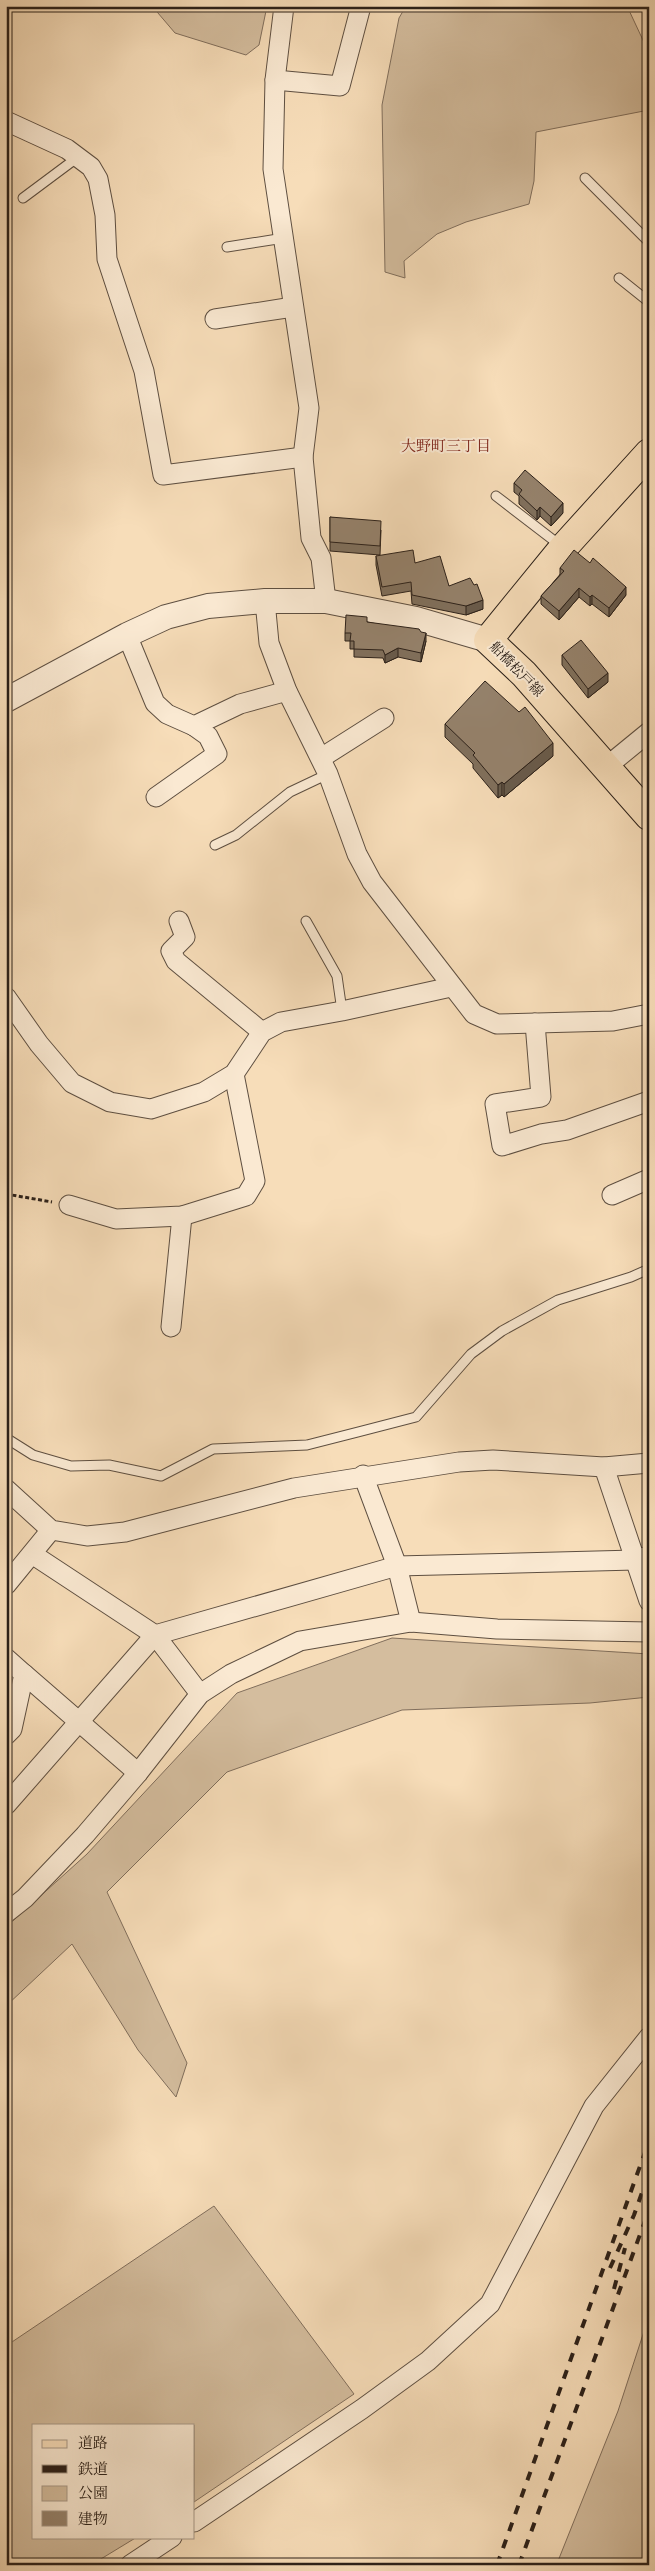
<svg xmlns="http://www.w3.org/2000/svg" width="655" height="2571" viewBox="0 0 655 2571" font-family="'Libre Caslon Text','Noto Serif JP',serif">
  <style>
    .green { fill: #d4bd9e; stroke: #806e5c }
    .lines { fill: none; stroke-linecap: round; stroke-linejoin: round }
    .service-casing { stroke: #5e4f41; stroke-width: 11 }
    .minor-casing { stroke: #5e4f41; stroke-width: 21 }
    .tertiary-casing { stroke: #5e4f41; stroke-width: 26 }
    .primary-casing { stroke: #2b2019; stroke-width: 30 }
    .path { stroke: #2b2019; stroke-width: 3; stroke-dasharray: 4 2.5; stroke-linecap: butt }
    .service { stroke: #fae9d2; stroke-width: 9 }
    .minor { stroke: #fae9d2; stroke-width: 19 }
    .tertiary { stroke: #fae9d2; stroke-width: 24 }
    .primary { stroke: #f7ddb9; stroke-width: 28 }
    .rail { stroke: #2b2019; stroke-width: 4; stroke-dasharray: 9 9; stroke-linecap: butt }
    .wall { fill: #80705d; stroke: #2b2019 }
    .shaded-wall { fill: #685b4c; stroke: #2b2019 }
    .building { fill: #95826c; stroke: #2b2019 }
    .labels { text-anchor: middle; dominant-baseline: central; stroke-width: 4; stroke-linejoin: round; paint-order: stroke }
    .street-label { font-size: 14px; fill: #2b2019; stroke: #fae9d2 }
    .neighbourhood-label { font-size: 15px; fill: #7a1f14; stroke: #fae9d2 }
  </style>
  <rect width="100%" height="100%" fill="#f7ddb9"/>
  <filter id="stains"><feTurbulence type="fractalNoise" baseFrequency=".004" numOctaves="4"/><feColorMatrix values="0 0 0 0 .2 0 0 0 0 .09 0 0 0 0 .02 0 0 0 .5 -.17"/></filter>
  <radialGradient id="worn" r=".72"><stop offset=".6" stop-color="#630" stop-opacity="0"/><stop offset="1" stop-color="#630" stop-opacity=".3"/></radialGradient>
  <g class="green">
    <path d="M 152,6 L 267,6 L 259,45 L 246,55 L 175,33 Z"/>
    <path d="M 406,6 L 627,6 L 649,53 L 649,110 L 536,132 L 534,181 L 529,204 L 466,222 L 437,234 L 404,261 L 405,278 L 385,272 L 382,105 L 399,18 Z"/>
    <path d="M 392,1638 L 649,1654 L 649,1697 L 590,1703 L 402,1710 L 227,1772 L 107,1892 L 187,2063 L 176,2097 L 138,2050 L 72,1944 L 6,2006 L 6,1927 L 87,1854 L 237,1693 Z"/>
    <path d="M 214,2206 L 354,2394 L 194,2502 L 194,2425 L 34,2425 L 34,2537 L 137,2537 L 91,2565 L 6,2565 L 6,2346 Z"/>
    <path d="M 649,2316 L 649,2565 L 560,2565 L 558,2561 L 618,2411 Z"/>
  </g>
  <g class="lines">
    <defs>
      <g id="service">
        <path d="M 585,178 L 649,242"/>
        <path d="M 23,198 L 78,157"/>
        <path d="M 227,247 L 284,238"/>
        <path d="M 619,278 L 649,302"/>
        <path d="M 496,496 L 561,546"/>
        <path d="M 215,845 L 236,835 L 290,792 L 328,774"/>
        <path d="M 306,921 L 337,976 L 342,1011"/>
        <path d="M 6,1438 L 33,1455 L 71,1466 L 109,1465 L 161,1476 L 213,1449 L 307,1445 L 358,1432 L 416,1417 L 471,1354 L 502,1331 L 558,1300 L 631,1277 L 649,1269"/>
      </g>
      <g id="minor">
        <path d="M 284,6 L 275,80 L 273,169 L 309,408 L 303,457 L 311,538 L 321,558 L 326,601"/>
        <path d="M 275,80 L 340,86 L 361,6"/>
        <path d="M 6,121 L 67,149 L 91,167 L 98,179 L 105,215 L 107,259 L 144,371 L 163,475 L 303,457"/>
        <path d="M 215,319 L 293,307"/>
        <path d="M 265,601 L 269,643 L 287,691 L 328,774 L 357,854 L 372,882 L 474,1014 L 497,1024 L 613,1021 L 649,1014"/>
        <path d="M 127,635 L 155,703 L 167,714 L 194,726 L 240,704 L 287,691"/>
        <path d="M 321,758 L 384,718"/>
        <path d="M 605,768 L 649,732"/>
        <path d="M 156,797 L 217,754 L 208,736 L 194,726"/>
        <path d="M 179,921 L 185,937 L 171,951 L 176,961 L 262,1032"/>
        <path d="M 6,997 L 39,1044 L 72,1083 L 110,1102 L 151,1109 L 204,1092 L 234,1074 L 262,1032 L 281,1022 L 342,1011 L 451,987"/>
        <path d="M 535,1023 L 541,1097 L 495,1104 L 502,1146 L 541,1134 L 567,1130 L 649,1101"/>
        <path d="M 612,1195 L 649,1179"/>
        <path d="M 69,1205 L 116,1219 L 182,1216 L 246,1196 L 255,1181 L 234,1074"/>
        <path d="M 171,1327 L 182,1216"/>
        <path d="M 604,1467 L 649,1601"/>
        <path d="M 363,1475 L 397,1566 L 411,1622"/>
        <path d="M 6,1489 L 51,1530 L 87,1536 L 125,1532 L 294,1488 L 459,1462 L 493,1460 L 604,1467 L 649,1463"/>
        <path d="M 32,1554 L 155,1635 L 200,1694"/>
        <path d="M 6,1585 L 51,1530"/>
        <path d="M 6,1658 L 24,1674 L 12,1729 L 6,1735"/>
        <path d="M 24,1674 L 138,1773"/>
        <path d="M 6,1805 L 155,1635 L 397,1566 L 635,1560 L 649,1556"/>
        <path d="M 6,1913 L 25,1898 L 85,1835 L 138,1773 L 200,1694 L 231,1674 L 300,1641 L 411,1622 L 497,1629 L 649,1632"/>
        <path d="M 194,2522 L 362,2409 L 428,2361 L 490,2304 L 594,2106 L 649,2037"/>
        <path d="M 130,2565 L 172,2537"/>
      </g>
      <path id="tertiary" d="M 6,700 L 127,635 L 166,617 L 208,606 L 265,601 L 326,601 L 416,619 L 488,640"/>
      <path id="primary" d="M 649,453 L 563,548 L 488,640 L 524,674 L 649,816"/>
    </defs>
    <use href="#service" class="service-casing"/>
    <use href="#minor" class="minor-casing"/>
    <use href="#tertiary" class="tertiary-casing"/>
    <use href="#primary" class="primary-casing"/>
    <path class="path" d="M 6,1194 L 52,1202"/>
    <use href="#service" class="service"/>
    <use href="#minor" class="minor"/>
    <use href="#tertiary" class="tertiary"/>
    <use href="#primary" class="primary"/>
    <g class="rail">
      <path d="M 610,2268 L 634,2215 L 649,2173"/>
      <path d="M 614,2289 L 625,2248"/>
      <path d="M 497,2565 L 649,2141"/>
      <path d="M 519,2565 L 649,2210"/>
    </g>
  </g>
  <g class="wall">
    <path d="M 514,483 L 563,513 L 551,526 L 540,516 L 537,520 L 519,504 L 519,496 L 514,492 Z"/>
    <path d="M 330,517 L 381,530 L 380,555 L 330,551 Z"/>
    <path d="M 376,556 L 415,563 L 483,609 L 466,615 L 412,604 L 411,591 L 382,596 L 376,565 Z"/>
    <path d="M 560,568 L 626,595 L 609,617 L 592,604 L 590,606 L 579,597 L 559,620 L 541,604 L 541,596 L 560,575 Z"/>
    <path d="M 367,622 L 426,641 L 421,662 L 398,657 L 385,663 L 383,658 L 354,657 L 354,649 L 350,649 L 350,641 L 345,641 L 345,633 Z"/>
    <path d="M 562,655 L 608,682 L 588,698 L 562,665 Z"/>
    <path d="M 445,724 L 553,756 L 504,797 L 502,795 L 498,798 L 473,768 L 473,764 L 445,737 Z"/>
  </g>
  <g class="shaded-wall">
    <path d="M 563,503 L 563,513 L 551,526 L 551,517 Z"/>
    <path d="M 540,507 L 540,516 L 537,520 L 537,511 Z"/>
    <path d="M 626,587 L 626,595 L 609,617 L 609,608 Z"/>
    <path d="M 579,588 L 579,597 L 559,620 L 559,611 Z"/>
    <path d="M 592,595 L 592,604 L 590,606 L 590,597 Z"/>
    <path d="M 483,600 L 483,609 L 466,615 L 466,606 Z"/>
    <path d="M 426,633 L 426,641 L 421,662 L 421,653 Z"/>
    <path d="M 398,648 L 398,657 L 385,663 L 385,655 Z"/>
    <path d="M 608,673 L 608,682 L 588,698 L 588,689 Z"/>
    <path d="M 553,743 L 553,756 L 504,797 L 504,784 Z"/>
    <path d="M 502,782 L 502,795 L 498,798 L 498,785 Z"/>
  </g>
  <g class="building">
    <path d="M 525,470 L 563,503 L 551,517 L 540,507 L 537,511 L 519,494 L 522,490 L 514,483 Z"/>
    <path d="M 330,517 L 381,521 L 380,546 L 330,542 Z"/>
    <path d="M 413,550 L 415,563 L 440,556 L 449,586 L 470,578 L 474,585 L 477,584 L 483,600 L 466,606 L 412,595 L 411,582 L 382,587 L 376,556 Z"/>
    <path d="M 574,550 L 590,563 L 593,558 L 626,587 L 609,608 L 592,595 L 590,597 L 579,588 L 559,611 L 541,596 L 564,571 L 560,568 Z"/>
    <path d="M 346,615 L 367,617 L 367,622 L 419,629 L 421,632 L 426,633 L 421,653 L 398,648 L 385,655 L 383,650 L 354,649 L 354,641 L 350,641 L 351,633 L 345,633 Z"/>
    <path d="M 581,640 L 608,673 L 588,689 L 562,655 Z"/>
    <path d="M 485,681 L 519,712 L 525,707 L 553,743 L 504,784 L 502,782 L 498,785 L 473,755 L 475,753 L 445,724 Z"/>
  </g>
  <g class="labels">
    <g class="street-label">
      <text transform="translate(517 669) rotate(46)">船橋松戸線</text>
    </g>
    <g class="neighbourhood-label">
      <text x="446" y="445">大野町三丁目</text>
    </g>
  </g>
  <rect width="655" height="2571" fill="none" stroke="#f7ddb9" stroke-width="25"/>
  <rect x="8" y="8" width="640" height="2556" fill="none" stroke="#2b2019" stroke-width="2.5"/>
  <rect x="12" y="12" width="630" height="2546" fill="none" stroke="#2b2019"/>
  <rect x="32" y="2424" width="162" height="115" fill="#fae9d2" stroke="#a79988"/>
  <rect x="42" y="2440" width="25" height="8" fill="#f7ddb9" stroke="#a79988"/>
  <text x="78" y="2448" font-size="15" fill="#2b2019">道路</text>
  <rect x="42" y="2465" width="25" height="8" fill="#2b2019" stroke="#a79988"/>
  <text x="78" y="2474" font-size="15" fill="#2b2019">鉄道</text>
  <rect x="42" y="2486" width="25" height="15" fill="#d4bd9e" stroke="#a79988"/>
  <text x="78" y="2498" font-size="15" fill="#2b2019">公園</text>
  <rect x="42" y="2511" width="25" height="15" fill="#95826c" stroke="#a79988"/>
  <text x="78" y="2524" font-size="15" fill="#2b2019">建物</text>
  <rect width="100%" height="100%" filter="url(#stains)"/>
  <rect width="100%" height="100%" fill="url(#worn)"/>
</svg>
